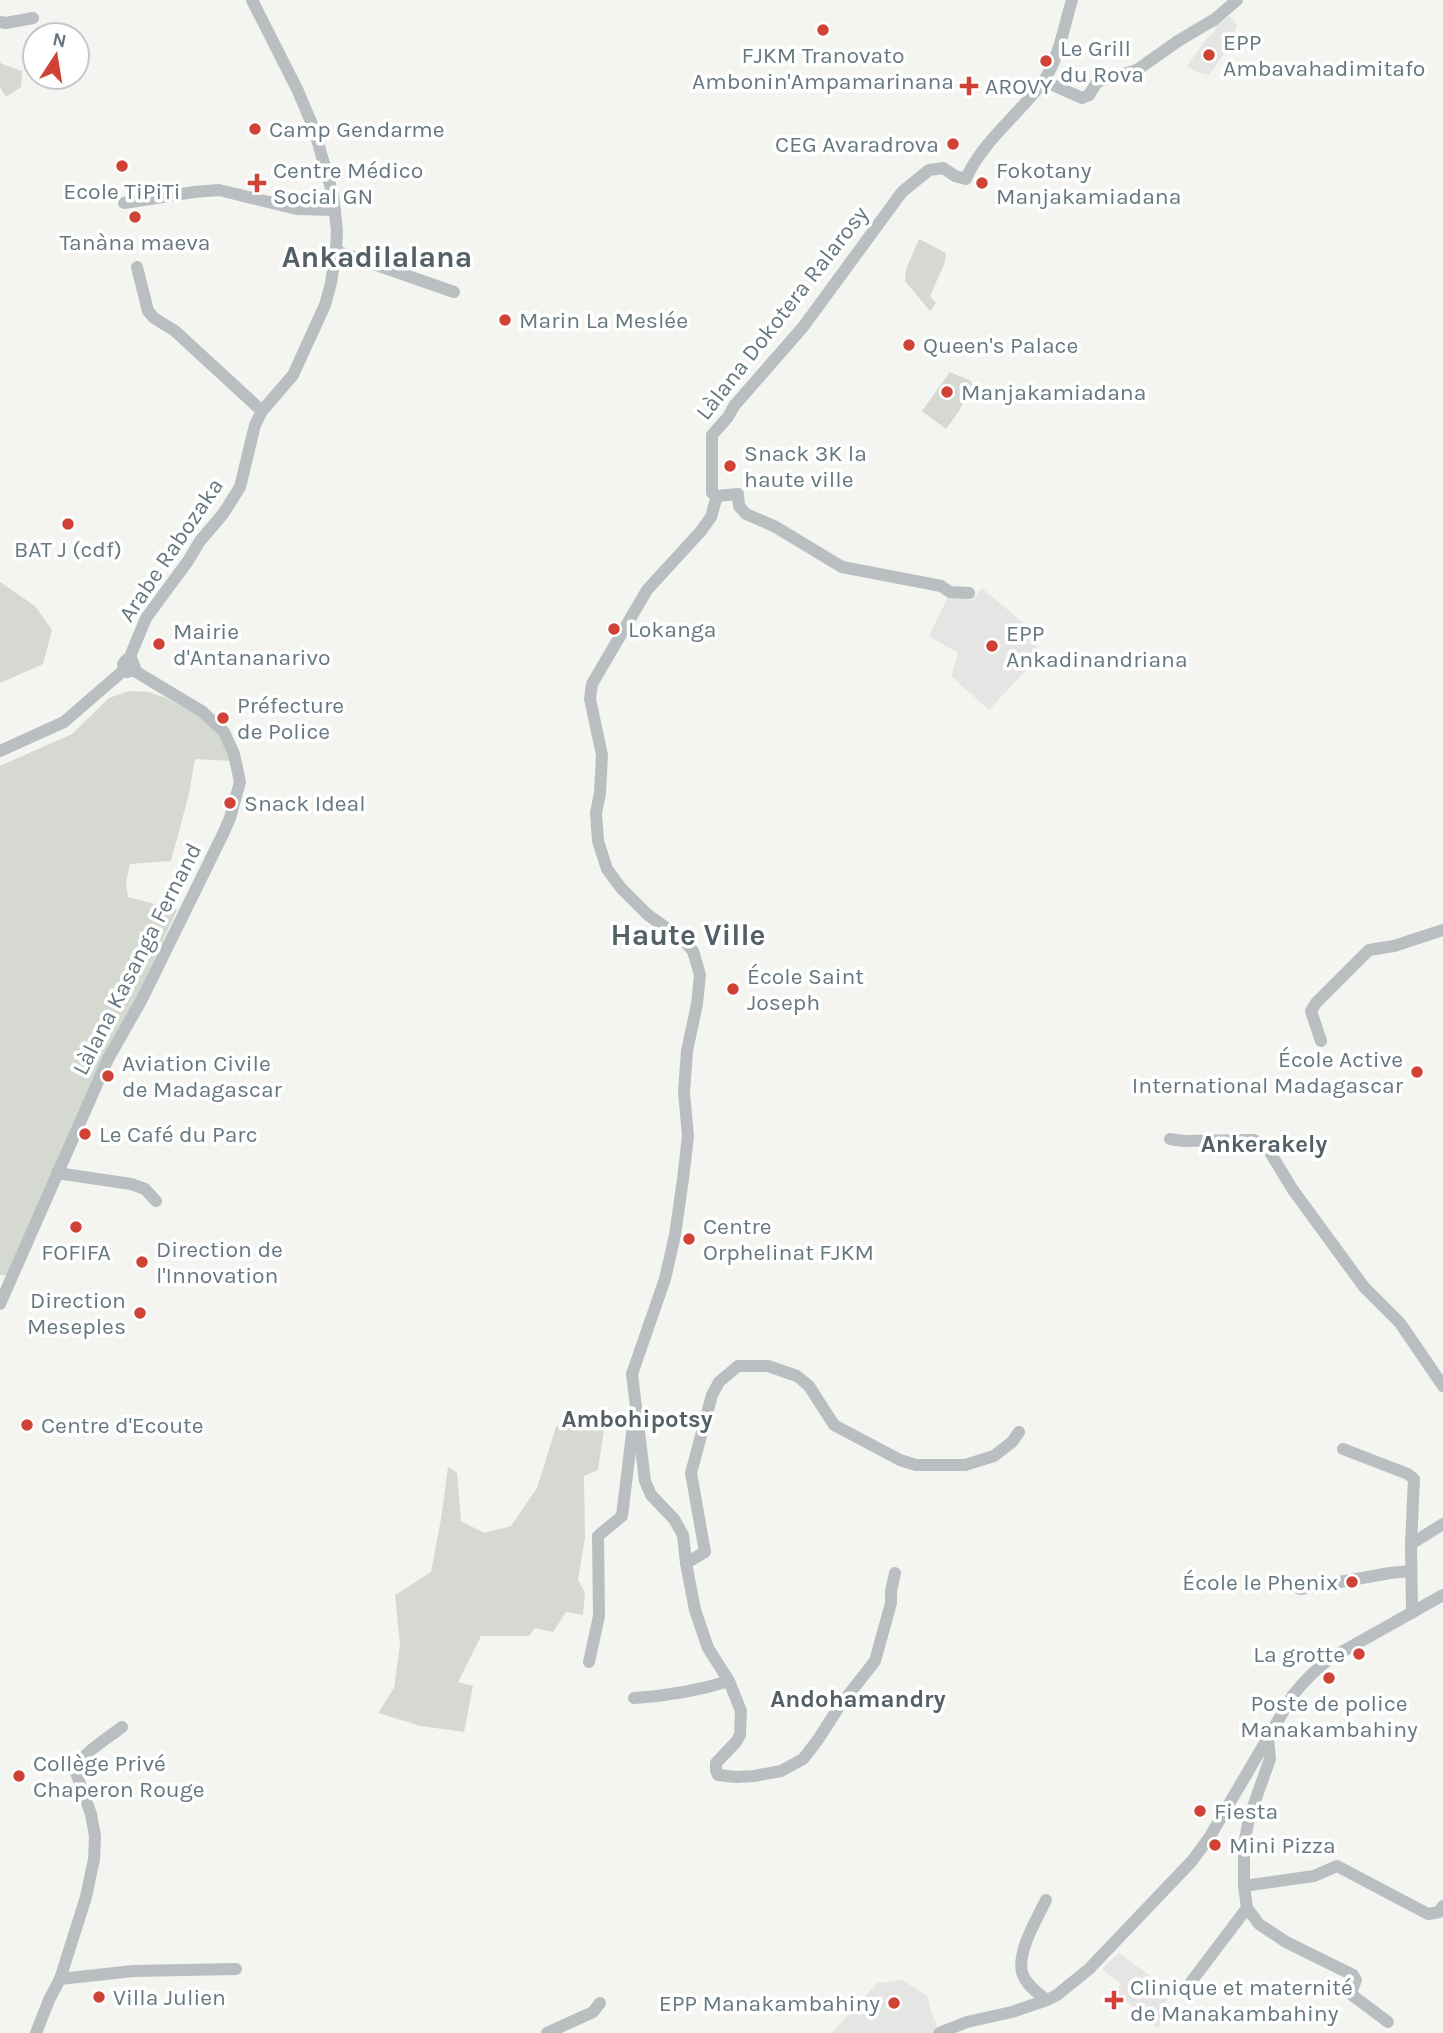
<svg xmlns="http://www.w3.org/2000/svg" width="1443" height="2033" viewBox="0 0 1443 2033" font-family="Karla,sans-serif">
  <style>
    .built { fill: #e5e5e4 }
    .green { fill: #d5d9d1 }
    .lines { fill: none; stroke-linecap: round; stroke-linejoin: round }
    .minor { stroke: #b9bfc1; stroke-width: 12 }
    .poi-dot { fill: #d04235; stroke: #fff; stroke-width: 2.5 }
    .labels { text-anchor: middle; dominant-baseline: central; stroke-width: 7; stroke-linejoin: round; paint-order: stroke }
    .poi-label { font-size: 23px; fill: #66787f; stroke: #fff; text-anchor: start }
    .street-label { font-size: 23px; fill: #66787f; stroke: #fff }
    .neighbourhood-label { font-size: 24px; font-weight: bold; fill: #536065; stroke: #fff }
    .district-label { font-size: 30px; font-weight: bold; fill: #536065; stroke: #fff }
  </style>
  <rect width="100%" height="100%" fill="#f4f4f1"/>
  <g class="built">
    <path d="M 1230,16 L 1237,25 L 1231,44 L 1209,75 L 1199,73 L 1187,66 L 1207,38 L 1216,30 L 1214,26 Z"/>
    <path d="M 982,588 L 1028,627 L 1041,654 L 989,710 L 951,676 L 958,653 L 929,636 L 949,595 L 972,600 Z"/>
    <path d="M 1119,1953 L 1173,1993 L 1158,2011 L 1165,2019 L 1158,2028 L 1115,1991 L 1121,1984 L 1102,1969 Z"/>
    <path d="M 903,1980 L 928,1997 L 931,2012 L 937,2025 L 931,2033 L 832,2033 L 877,1983 Z"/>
  </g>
  <g class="green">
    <path d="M 0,62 L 2,64 L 22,71 L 21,87 L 6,97 L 0,87 Z"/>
    <path d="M 919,239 L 946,253 L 945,262 L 930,296 L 936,303 L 930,311 L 905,281 L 906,269 Z"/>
    <path d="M 950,372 L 971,381 L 972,384 L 959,411 L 946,429 L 922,411 Z"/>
    <path d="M 0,582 L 35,606 L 52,630 L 43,664 L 0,683 Z"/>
    <path d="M 129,691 L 149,692 L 166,698 L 203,718 L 223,738 L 232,761 L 195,759 L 189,794 L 171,861 L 130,864 L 126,883 L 128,897 L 177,910 L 9,1276 L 0,1275 L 0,766 L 72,734 L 109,698 Z"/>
    <path d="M 575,1412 L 606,1416 L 598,1470 L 584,1476 L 585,1537 L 578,1580 L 585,1593 L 583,1615 L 566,1612 L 553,1632 L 535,1628 L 529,1636 L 481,1636 L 458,1682 L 473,1686 L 464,1732 L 421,1726 L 378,1713 L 394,1688 L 400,1644 L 395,1595 L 431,1572 L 441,1519 L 448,1467 L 457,1473 L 461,1521 L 484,1533 L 511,1526 L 537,1488 L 556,1427 Z"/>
  </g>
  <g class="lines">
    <g class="minor">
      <path d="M 0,22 L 6,23 L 33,18"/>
      <path d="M 1044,81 L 1082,98 L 1089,95 L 1097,82 L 1137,70 L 1178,41 L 1215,19 L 1237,0"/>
      <path d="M 124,203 L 194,192 L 219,190 L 297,209 L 335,210"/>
      <path d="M 336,251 L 454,292"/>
      <path d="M 137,267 L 148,311 L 154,318 L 175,331 L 262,411"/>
      <path d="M 717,496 L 738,494 L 739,506 L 746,514 L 774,526 L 842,567 L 931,584 L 941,586 L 950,592 L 969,593"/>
      <path d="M 129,659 L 146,618 L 188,561 L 200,541 L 223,514 L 240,487 L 255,425 L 262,411 L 293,375 L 325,305 L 331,283 L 336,251 L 337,231 L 333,195 L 314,129 L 298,91 L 252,0"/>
      <path d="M 0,751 L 64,722 L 124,670"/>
      <path d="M 1321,1041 L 1311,1011 L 1316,1003 L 1369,950 L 1394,946 L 1443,930"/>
      <path d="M 1170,1139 L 1184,1141 L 1254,1140 L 1268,1149 L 1293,1190 L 1364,1287 L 1400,1323 L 1443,1386"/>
      <path d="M 57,1173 L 131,1184 L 145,1189 L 156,1201"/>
      <path d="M 0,1304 L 108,1059 L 141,1001 L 223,834 L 230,818 L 240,782 L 234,754 L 224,732 L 203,712 L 133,670 L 127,672 L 124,670 L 123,664 L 126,660 L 132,660 L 135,668 L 133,670"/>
      <path d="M 1343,1449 L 1408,1474 L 1414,1479 L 1411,1544 L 1443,1524"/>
      <path d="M 1411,1544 L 1412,1613"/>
      <path d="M 686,1563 L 705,1552 L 691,1473 L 712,1395 L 719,1382 L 738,1366 L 768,1366 L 797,1376 L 809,1386 L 834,1425 L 900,1460 L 916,1465 L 965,1465 L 994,1456 L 1012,1442 L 1019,1432"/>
      <path d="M 895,1573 L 891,1591 L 891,1603 L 875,1661 L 839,1707 L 817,1741 L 803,1759 L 781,1771 L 754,1776 L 736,1777 L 718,1775 L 716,1770 L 716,1763 L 736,1742 L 740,1735 L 741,1711 L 729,1681 L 708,1648 L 695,1610 L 686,1563 L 683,1535 L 674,1519 L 651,1495 L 645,1481 L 632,1374 L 665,1279 L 675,1235 L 683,1179 L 688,1136 L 684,1092 L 687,1051 L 697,1004 L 700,975 L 693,951 L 682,939 L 648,915 L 621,888 L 607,869 L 598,841 L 596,813 L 600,793 L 602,755 L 590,699 L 592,684 L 647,590 L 701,531 L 711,517 L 717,496 L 712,493 L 712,435 L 728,417 L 734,406 L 803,327 L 902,192 L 929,170 L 943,168 L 955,176 L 966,179 C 980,144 1020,113 1043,82 C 1059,59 1064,26 1072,0"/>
      <path d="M 1300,1589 L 1390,1573 L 1411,1571"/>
      <path d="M 589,1662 L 599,1616 L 598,1536 L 622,1516 L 633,1426"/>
      <path d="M 634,1698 C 667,1696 697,1691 729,1681"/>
      <path d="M 1268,1737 L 1270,1759 L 1249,1818 L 1244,1845 L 1244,1886 L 1247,1908 L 1259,1924 L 1286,1942 L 1353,1975 L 1356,1980 L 1352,1990 L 1352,1995 L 1388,2022"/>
      <path d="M 1244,1886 L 1314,1876 L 1337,1866 L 1428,1914 L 1439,1912 L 1443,1906"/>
      <path d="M 1046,1900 C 1037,1919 1017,1951 1022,1972 C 1025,1984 1037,1993 1047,2000"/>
      <path d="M 60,1979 L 133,1971 L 236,1969"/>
      <path d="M 1191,1982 L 1247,1908"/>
      <path d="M 36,2033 L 49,2000 L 60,1979 L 86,1897 L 94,1859 L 95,1836 L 91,1814 L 75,1770 C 83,1752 107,1739 122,1727"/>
      <path d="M 547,2033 L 593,2012 L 600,2003"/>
      <path d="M 939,2033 L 967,2022 L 1012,2012 L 1047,2000 L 1057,1995 L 1089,1969 L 1192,1861 L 1209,1838 L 1293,1695 C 1304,1681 1316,1669 1331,1658 L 1443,1595"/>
    </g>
  </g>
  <g class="poi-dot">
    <circle cx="823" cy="30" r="7"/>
    <circle cx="1209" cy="55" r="7"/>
    <circle cx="1046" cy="61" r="7"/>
    <path d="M965.5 75.5h7v7h7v7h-7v7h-7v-7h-7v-7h7z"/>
    <circle cx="255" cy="129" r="7"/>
    <circle cx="953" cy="144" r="7"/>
    <circle cx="122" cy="166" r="7"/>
    <path d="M253.5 172.5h7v7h7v7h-7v7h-7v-7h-7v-7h7z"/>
    <circle cx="982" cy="183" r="7"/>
    <circle cx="135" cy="217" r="7"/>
    <circle cx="505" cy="320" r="7"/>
    <circle cx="909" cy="345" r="7"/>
    <circle cx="947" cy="392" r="7"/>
    <circle cx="730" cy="466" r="7"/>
    <circle cx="68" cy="524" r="7"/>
    <circle cx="614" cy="629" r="7"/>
    <circle cx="159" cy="644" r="7"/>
    <circle cx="992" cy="646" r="7"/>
    <circle cx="223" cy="718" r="7"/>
    <circle cx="230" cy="803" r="7"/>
    <circle cx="733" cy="989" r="7"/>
    <circle cx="1417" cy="1072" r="7"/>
    <circle cx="108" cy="1076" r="7"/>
    <circle cx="85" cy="1134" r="7"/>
    <circle cx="76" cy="1227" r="7"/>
    <circle cx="689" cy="1239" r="7"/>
    <circle cx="142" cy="1262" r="7"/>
    <circle cx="140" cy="1313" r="7"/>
    <circle cx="27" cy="1425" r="7"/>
    <circle cx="1352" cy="1582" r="7"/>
    <circle cx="1359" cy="1654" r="7"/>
    <circle cx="1329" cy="1678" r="7"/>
    <circle cx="19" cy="1776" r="7"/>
    <circle cx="1200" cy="1811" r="7"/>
    <circle cx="1215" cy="1845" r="7"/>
    <circle cx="99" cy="1997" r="7"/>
    <path d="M1110.5 1989.5h7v7h7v7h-7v7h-7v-7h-7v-7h7z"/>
    <circle cx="894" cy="2003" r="7"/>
  </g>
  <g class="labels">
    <g class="poi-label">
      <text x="1223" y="42">EPP<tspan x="1223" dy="26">Ambavahadimitafo</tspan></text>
      <text x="1060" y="48">Le Grill<tspan x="1060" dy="26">du Rova</tspan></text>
      <text x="823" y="55" text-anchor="middle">FJKM Tranovato<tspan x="823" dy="26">Ambonin'Ampamarinana</tspan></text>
      <text x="985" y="86">AROVY</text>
      <text x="269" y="129">Camp Gendarme</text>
      <text x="939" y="144" text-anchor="end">CEG Avaradrova</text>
      <text x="273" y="170">Centre Médico<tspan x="273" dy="26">Social GN</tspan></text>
      <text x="996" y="170">Fokotany<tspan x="996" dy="26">Manjakamiadana</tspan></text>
      <text x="122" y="191" text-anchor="middle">Ecole TiPiTi</text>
      <text x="135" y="242" text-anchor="middle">Tanàna maeva</text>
      <text x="519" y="320">Marin La Meslée</text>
      <text x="923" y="345">Queen's Palace</text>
      <text x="961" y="392">Manjakamiadana</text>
      <text x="744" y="453">Snack 3K la<tspan x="744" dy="26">haute ville</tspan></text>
      <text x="68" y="549" text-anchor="middle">BAT J (cdf)</text>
      <text x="628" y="629">Lokanga</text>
      <text x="173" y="631">Mairie<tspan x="173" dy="26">d'Antananarivo</tspan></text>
      <text x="1006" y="633">EPP<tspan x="1006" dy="26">Ankadinandriana</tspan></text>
      <text x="237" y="705">Préfecture<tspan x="237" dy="26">de Police</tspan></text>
      <text x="244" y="803">Snack Ideal</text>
      <text x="747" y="976">École Saint<tspan x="747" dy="26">Joseph</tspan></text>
      <text x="1403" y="1059" text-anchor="end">École Active<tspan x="1403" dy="26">International Madagascar</tspan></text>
      <text x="122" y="1063">Aviation Civile<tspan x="122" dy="26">de Madagascar</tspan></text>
      <text x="99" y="1134">Le Café du Parc</text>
      <text x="703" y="1226">Centre<tspan x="703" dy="26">Orphelinat FJKM</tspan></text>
      <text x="156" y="1249">Direction de<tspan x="156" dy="26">l'Innovation</tspan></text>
      <text x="76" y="1252" text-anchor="middle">FOFIFA</text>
      <text x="126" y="1300" text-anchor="end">Direction<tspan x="126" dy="26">Meseples</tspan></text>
      <text x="41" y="1425">Centre d'Ecoute</text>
      <text x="1338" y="1582" text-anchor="end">École le Phenix</text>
      <text x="1345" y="1654" text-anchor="end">La grotte</text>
      <text x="1329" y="1703" text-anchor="middle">Poste de police<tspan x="1329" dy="26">Manakambahiny</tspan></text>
      <text x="33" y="1763">Collège Privé<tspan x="33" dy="26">Chaperon Rouge</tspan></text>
      <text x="1214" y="1811">Fiesta</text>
      <text x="1229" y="1845">Mini Pizza</text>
      <text x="1130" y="1987">Clinique et maternité<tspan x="1130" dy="26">de Manakambahiny</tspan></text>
      <text x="113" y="1997">Villa Julien</text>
      <text x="880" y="2003" text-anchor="end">EPP Manakambahiny</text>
    </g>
    <g class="street-label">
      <text transform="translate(782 313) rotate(-52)">Làlana Dokotera Ralarosy</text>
      <text transform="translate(171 550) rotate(-56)">Arabe Rabozaka</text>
      <text transform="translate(137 959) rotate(-63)">Làlana Kasanga Fernand</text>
    </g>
    <g class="neighbourhood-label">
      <text x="1264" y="1144">Ankerakely</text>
      <text x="637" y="1419">Ambohipotsy</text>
      <text x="858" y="1699">Andohamandry</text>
    </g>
    <g class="district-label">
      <text x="377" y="257">Ankadilalana</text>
      <text x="688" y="935">Haute Ville</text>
    </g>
  </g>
  <g transform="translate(56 56) rotate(12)"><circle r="33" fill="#ffffff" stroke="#c2c9cc" stroke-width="2"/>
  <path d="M0-5L12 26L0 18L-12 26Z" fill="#d04235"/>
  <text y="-10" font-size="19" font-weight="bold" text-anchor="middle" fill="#66787f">N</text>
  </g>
</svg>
